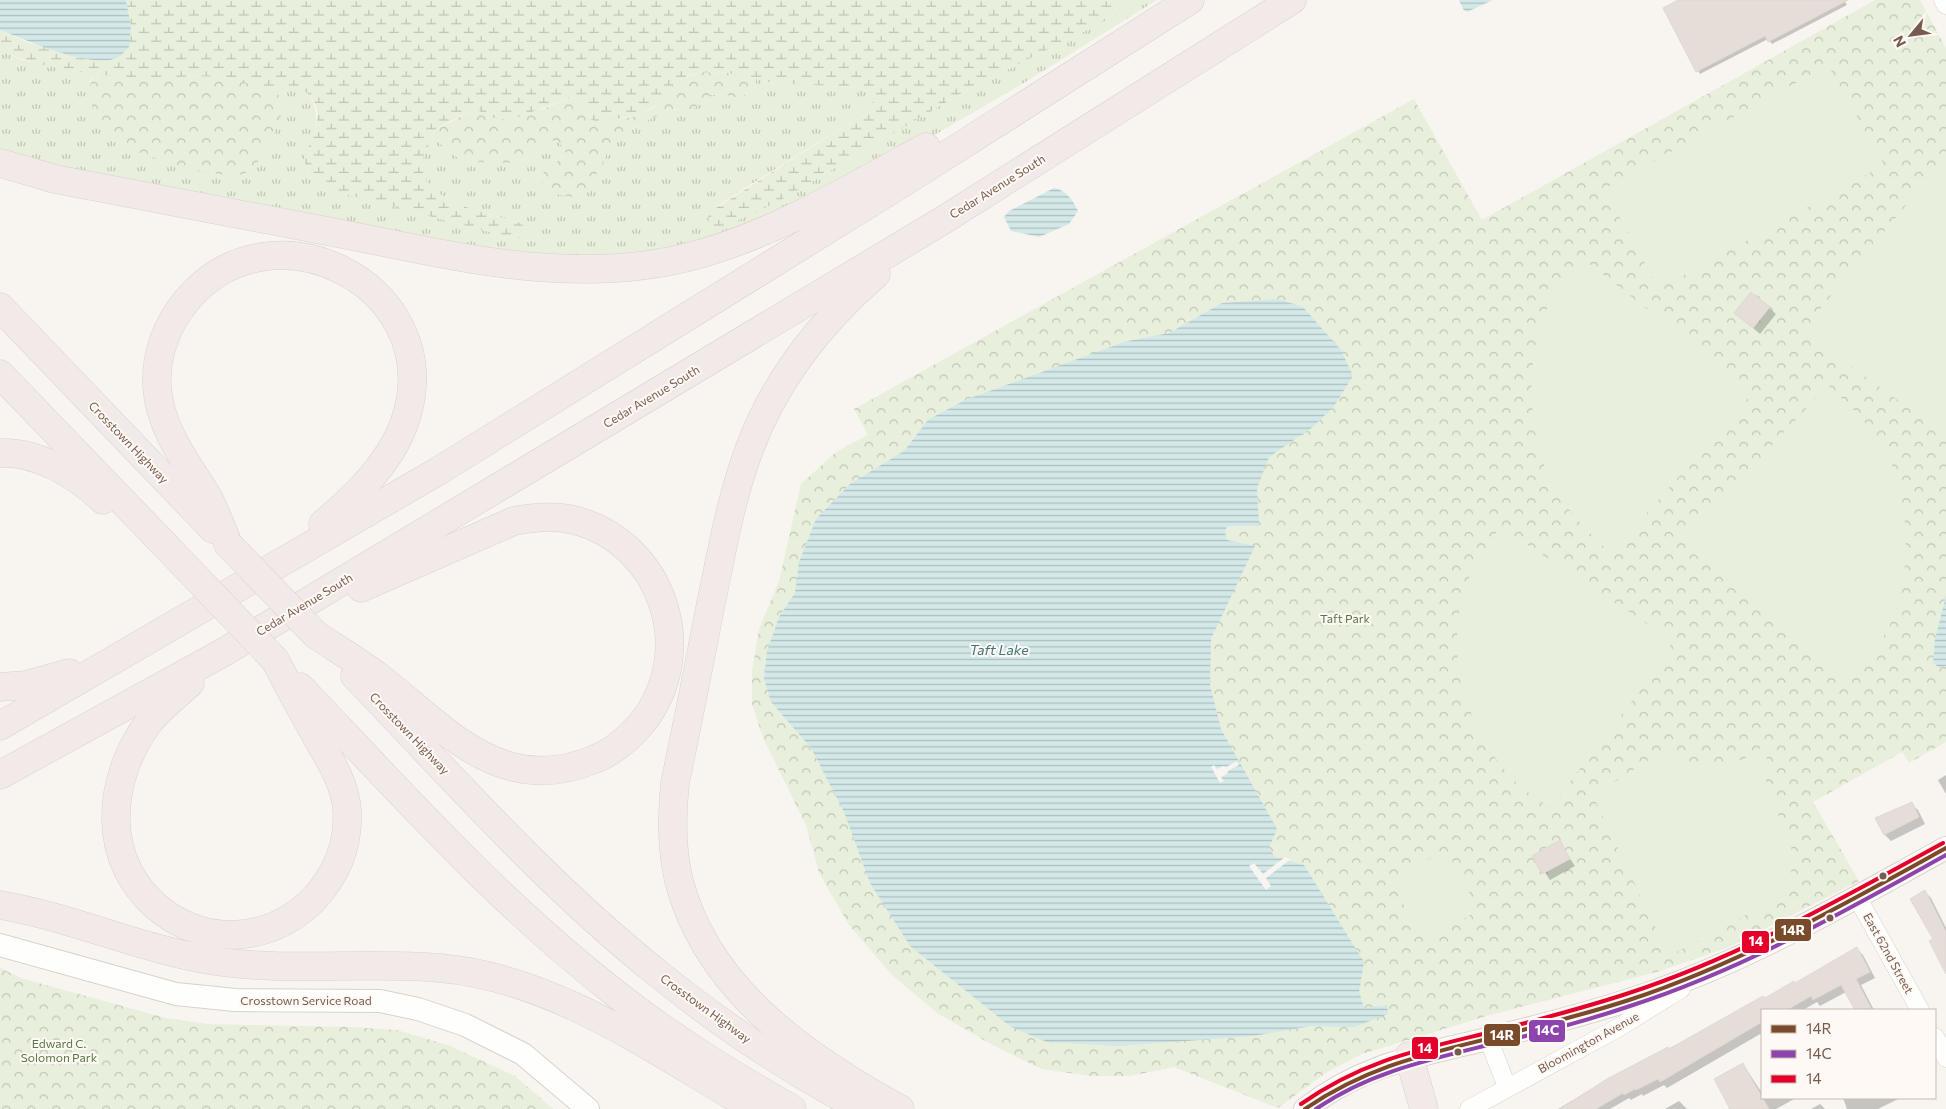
<svg xmlns="http://www.w3.org/2000/svg" width="1946" height="1109" viewBox="0 0 1946 1109" font-family="Commissioner,sans-serif">
  <style>
    .grass { fill: url(#grass-tufts) }
    .forest { fill: url(#forest-crowns) }
    .wetland { fill: url(#wetland-marsh) }
    .garden { fill: #e8efdc }
    .water { fill: url(#water-rules) }
    .pier { fill: #f8f5f0 }
    .shadow { fill: #0003 }
    .building { fill: #e5ddd7; stroke: #e1d8d2 }
    .lines { fill: none; stroke-linecap: round; stroke-linejoin: round }
    .minor-casing { stroke: #d8d2ce; stroke-width: 19 }
    .tertiary-casing { stroke: #d8d2ce; stroke-width: 24 }
    .motorway-casing { stroke: #dad1cc; stroke-width: 29 }
    .minor { stroke: #fefefd; stroke-width: 18 }
    .tertiary { stroke: #fefefd; stroke-width: 22 }
    .motorway { stroke: #f1eae8; stroke-width: 28 }
    .motorway-bridge-casing { stroke: #dad1cc; stroke-width: 29; stroke-linecap: butt }
    .motorway-bridge { stroke: #f1eae8; stroke-width: 28 }
    .bus-1-casing { stroke: #fef9f4; stroke-width: 8 }
    .bus-2-casing { stroke: #fef9f4; stroke-width: 8 }
    .bus-3-casing { stroke: #fef9f4; stroke-width: 8 }
    .bus-1 { stroke: #7a4b2a; stroke-width: 4 }
    .bus-2 { stroke: #8e44ad; stroke-width: 4 }
    .bus-3 { stroke: #e4002b; stroke-width: 4 }
    .bus-dot { fill: #785b4f; stroke: #fef9f4; stroke-width: 2 }
    .labels { text-anchor: middle; dominant-baseline: central; stroke-width: 4; stroke-linejoin: round; paint-order: stroke }
    .street-label { font-size: 12px; fill: #785b4f; stroke: #fef9f4 }
    .park-label { font-size: 12px; fill: #577744; stroke: #fef9f4 }
    .water-label { font-size: 14px; font-style: italic; fill: #42767c; stroke: #fef9f4 }
    .line-badge { stroke: #fef9f4; stroke-width: 2 }
    .badge-label { font-size: 14px; text-anchor: middle; font-weight: bold; fill: #fff }
  </style>
  <defs>
    <pattern id="grass-tufts" width="24" height="20" patternUnits="userSpaceOnUse" patternTransform="scale(1.25)"><rect width="24" height="20" fill="#e8efdc"/><path d="M3 7l-1-3M5 7V3M7 7l1-3M15 17l-1-3M17 17v-4M19 17l1-3" fill="none" stroke="#c1c5b5"/></pattern>
    <pattern id="forest-crowns" width="20" height="18" patternUnits="userSpaceOnUse" patternTransform="scale(1.25)"><rect width="20" height="18" fill="#e8efdc"/><path d="M2 6a3 3 0 1 1 6 0M12 15a3 3 0 1 1 6 0" fill="none" stroke="#c1c5b5"/></pattern>
    <pattern id="wetland-marsh" width="20" height="14" patternUnits="userSpaceOnUse" patternTransform="scale(1.25)"><rect width="20" height="14" fill="#e8efdc"/><path d="M1 5h8M5 5V1M11 12h8M15 12V8" fill="none" stroke="#c1c5b5"/></pattern>
    <pattern id="water-rules" width="6" height="5" patternUnits="userSpaceOnUse" patternTransform="scale(1.25)"><rect width="6" height="5" fill="#d2e8e9"/><path d="M0 2.5h6" fill="none" stroke="#afbfbf"/></pattern>
  </defs>
  <rect width="100%" height="100%" fill="#f8f5f0"/>
  <path class="grass" d="M 1131,0 L 1157,0 L 1019,86 L 886,163 L 710,245 L 573,265 L 0,156 L 0,50 L 22,60 L 95,73 L 90,81 L 97,116 L 123,145 L 146,153 L 281,97 L 269,87 C 277,86 287,83 295,86 C 318,92 319,120 313,138 C 310,148 302,155 306,167 C 308,175 316,182 322,188 L 513,238 L 522,238 L 526,233 L 524,226 L 518,222 C 488,213 421,203 422,162 C 422,154 429,144 432,137 L 463,162 L 516,163 L 532,153 L 546,140 C 557,140 563,143 566,154 L 552,165 L 603,164 L 608,149 L 620,135 L 670,109 L 686,110 L 711,95 L 720,94 L 740,98 L 756,86 L 756,79 L 773,83 L 850,87 L 868,91 L 874,99 L 870,110 L 715,207 L 781,200 L 972,87 L 1093,27 Z"/>
  <g class="forest">
    <path d="M 1875,0 L 1920,0 L 1946,48 L 1946,742 L 1909,763 L 1902,752 L 1813,802 L 1859,881 L 1727,948 L 1657,972 L 1490,1015 L 1362,1054 L 1327,1072 L 1278,1108 L 1174,1067 L 1130,1076 L 1091,1076 L 1041,1069 L 989,1043 L 937,1013 L 892,975 L 849,925 L 819,873 L 806,825 L 763,738 L 752,704 L 752,671 L 759,629 L 779,581 L 801,484 L 836,452 L 868,435 L 854,409 L 1414,99 L 1482,220 Z"/>
    <path d="M 704,72 L 728,73 L 756,79 L 756,86 L 740,98 L 720,94 L 711,95 L 695,108 L 686,110 L 670,109 L 620,135 L 608,149 L 603,164 L 583,195 L 570,197 L 551,193 L 542,182 L 543,173 L 566,154 C 563,143 557,140 546,140 L 532,153 L 516,163 L 463,162 L 432,137 L 435,130 L 475,109 L 494,118 L 543,109 L 572,97 L 579,98 L 590,119 C 613,119 635,121 655,107 C 659,104 660,98 663,94 C 673,80 688,75 704,72 Z"/>
    <path d="M 95,73 L 114,76 L 221,77 L 269,87 L 281,97 C 284,115 278,127 269,143 C 262,154 256,170 243,174 C 223,181 139,156 122,144 C 101,129 80,97 95,73 Z"/>
    <path d="M 0,968 L 24,979 L 166,1018 L 208,1024 L 352,1027 L 397,1030 L 448,1045 L 515,1076 L 553,1109 L 0,1109 Z"/>
  </g>
  <path class="wetland" d="M 126,0 L 1131,0 L 1093,27 L 972,87 L 781,200 L 720,229 L 714,229 L 709,223 L 708,213 L 870,110 L 874,99 L 868,91 L 850,87 L 773,83 L 729,73 L 704,72 L 689,75 L 674,83 L 664,93 L 657,105 L 640,115 L 597,122 L 590,119 L 579,98 L 572,97 L 510,120 L 494,118 L 475,109 C 468,112 437,127 434,131 C 431,137 430,144 427,149 C 402,198 487,213 518,222 L 524,226 L 526,233 L 522,238 L 513,238 L 322,188 C 316,182 309,175 306,167 C 299,150 334,117 307,93 C 293,81 284,88 268,87 C 252,86 236,79 220,77 C 184,75 149,80 114,76 C 76,72 34,66 0,50 L 0,30 L 29,43 L 99,61 L 131,27 Z"/>
  <g class="garden">
    <path d="M 1828,65 L 1884,165 L 1659,289 L 1604,189 Z"/>
    <path d="M 1941,163 L 1946,167 L 1946,435 L 1812,338 L 1811,320 Z"/>
    <path d="M 1583,259 L 1747,387 L 1748,398 L 1611,554 C 1590,533 1567,512 1553,485 C 1525,432 1524,350 1552,298 C 1559,284 1573,271 1583,259 Z"/>
    <path d="M 1828,385 C 1849,405 1869,424 1884,448 C 1910,493 1912,568 1894,616 C 1884,641 1865,661 1847,680 L 1691,551 L 1688,536 Z"/>
    <path d="M 1500,527 L 1670,639 L 1670,651 L 1550,808 C 1538,799 1524,791 1514,780 C 1462,727 1439,638 1473,569 C 1480,555 1491,541 1500,527 Z"/>
    <path d="M 1769,743 C 1768,755 1764,770 1766,782 C 1769,805 1786,825 1791,847 C 1796,870 1786,894 1772,911 L 1757,909 L 1669,956 L 1593,796 L 1664,750 L 1681,767 L 1742,760 Z"/>
    <path d="M 1446,850 L 1479,910 L 1424,941 L 1390,880 Z"/>
  </g>
  <g class="water">
    <path d="M 0,0 L 126,0 L 131,27 L 129,47 C 126,50 122,55 118,57 C 94,71 24,39 0,30 Z"/>
    <path d="M 1459,0 L 1493,0 L 1467,12 L 1463,9 Z"/>
    <path d="M 1054,188 C 1067,191 1072,199 1078,211 L 1069,224 L 1039,237 L 1011,231 L 1004,217 L 1009,211 Z"/>
    <path d="M 1278,299 L 1303,307 L 1341,350 L 1353,376 L 1334,406 L 1313,427 L 1269,457 L 1257,488 L 1259,526 L 1227,526 L 1225,532 L 1227,540 L 1255,546 L 1211,639 L 1210,685 L 1221,729 L 1277,829 L 1269,848 L 1275,857 L 1304,865 L 1364,962 L 1359,993 L 1364,1008 L 1387,1005 L 1388,1014 L 1354,1027 L 1312,1026 L 1253,1036 L 1119,1046 L 1047,1042 L 1011,1027 L 910,946 L 870,883 L 844,812 L 811,748 L 771,702 L 764,679 L 767,651 L 779,617 L 795,593 L 799,562 L 816,519 L 850,484 L 904,451 L 928,420 L 965,400 L 1124,342 L 1169,333 L 1222,303 Z"/>
    <path d="M 1946,596 L 1946,666 L 1940,668 L 1933,663 L 1935,639 Z"/>
  </g>
  <g class="pier">
    <path d="M 1237,761 L 1239,765 L 1228,771 L 1227,774 L 1221,777 L 1224,781 L 1220,783 L 1211,767 L 1214,765 L 1217,769 L 1223,766 L 1226,767 Z"/>
    <path d="M 1285,857 L 1291,859 L 1266,878 L 1271,886 L 1266,890 L 1249,866 L 1254,863 L 1263,874 Z"/>
  </g>
  <g class="shadow">
    <path d="M 1681,0 L 1844,0 L 1847,5 L 1772,44 L 1768,39 L 1700,74 L 1664,9 Z"/>
    <path d="M 1769,308 L 1776,314 L 1760,334 L 1743,319 Z"/>
    <path d="M 1946,775 L 1946,794 L 1938,780 Z"/>
    <path d="M 1911,804 L 1918,810 L 1925,824 L 1891,841 L 1885,835 L 1876,819 Z"/>
    <path d="M 1559,842 L 1575,866 L 1550,880 L 1534,856 Z"/>
    <path d="M 1925,892 L 1931,898 L 1946,928 L 1946,955 L 1934,940 Z"/>
    <path d="M 1857,949 L 1863,955 L 1875,978 L 1861,985 L 1874,1010 L 1856,1010 L 1846,992 L 1820,1006 L 1817,1002 L 1803,1010 L 1762,1010 L 1762,1033 L 1667,1088 L 1664,1085 L 1643,1096 L 1642,1094 L 1631,1100 L 1629,1098 L 1610,1109 L 1558,1109 L 1607,1080 L 1796,984 Z"/>
    <path d="M 1743,1064 L 1762,1093 L 1762,1098 L 1796,1098 L 1776,1109 L 1728,1109 L 1730,1108 Z"/>
    <path d="M 1843,1098 L 1900,1098 L 1878,1109 L 1847,1109 Z"/>
    <path d="M 1679,1101 L 1687,1109 L 1665,1109 Z"/>
    <path d="M 1820,1104 L 1825,1109 L 1811,1109 Z"/>
  </g>
  <g class="building">
    <path d="M 1678,0 L 1848,0 L 1768,42 L 1765,36 L 1696,72 L 1663,8 Z"/>
    <path d="M 1751,292 L 1770,307 L 1753,328 L 1734,313 Z"/>
    <path d="M 1912,802 L 1919,817 L 1884,835 L 1875,818 Z"/>
    <path d="M 1560,840 L 1570,859 L 1542,874 L 1532,856 Z"/>
    <path d="M 1925,890 L 1946,932 L 1946,974 L 1929,941 L 1933,939 L 1910,899 Z"/>
    <path d="M 1857,947 L 1870,972 L 1856,979 L 1872,1010 L 1855,1010 L 1841,985 L 1813,1000 L 1811,996 L 1787,1010 L 1762,1010 L 1762,1022 L 1660,1082 L 1658,1079 L 1636,1090 L 1635,1089 L 1624,1095 L 1623,1093 L 1596,1109 L 1560,1109 L 1607,1079 L 1668,1047 L 1669,1049 L 1763,996 L 1765,998 L 1794,981 L 1795,983 Z"/>
    <path d="M 1743,1063 L 1751,1078 L 1769,1109 L 1730,1109 L 1714,1079 Z"/>
  </g>
  <g class="lines">
    <defs>
      <g id="minor">
        <path d="M 1943,0 L 1946,5"/>
        <path d="M 1857,897 L 1920,1010"/>
        <path d="M 1935,1037 L 1946,1058"/>
        <path d="M 1488,1038 L 1507,1087"/>
        <path d="M 1469,1109 L 1616,1029 L 1681,989"/>
      </g>
      <g id="tertiary">
        <path d="M 0,945 L 176,994 L 235,1000 L 380,1001 L 418,1009 L 465,1025 L 523,1054 L 588,1109"/>
        <path d="M 1305,1109 C 1364,1064 1417,1056 1487,1039 C 1540,1026 1595,1012 1647,994 C 1752,959 1849,901 1946,848"/>
      </g>
      <g id="motorway">
        <path d="M 0,163 L 55,179 C 149,197 243,215 337,233 C 455,256 576,288 696,255 C 774,234 855,186 926,147"/>
        <path d="M 876,274 C 821,322 774,382 749,450 C 730,501 721,556 710,608 C 699,666 687,725 675,783 C 672,816 671,848 679,881 C 707,990 807,1058 900,1109"/>
        <path d="M 0,307 L 213,529"/>
        <path d="M 0,374 L 187,568"/>
        <path d="M 0,453 C 38,451 76,475 103,500"/>
        <path d="M 228,544 C 222,529 216,513 209,499 C 188,464 160,430 157,387 C 155,355 167,324 187,300 C 272,199 441,284 408,411 C 396,458 358,494 323,524"/>
        <path d="M 316,635 C 337,649 359,662 379,677 C 420,708 461,754 513,767 C 540,774 569,770 595,759 C 613,752 629,738 642,723 C 699,651 663,543 574,520 C 553,515 534,517 514,521 L 361,588"/>
        <path d="M 355,676 C 452,777 546,884 656,972 C 720,1024 790,1071 863,1109"/>
        <path d="M 190,683 C 176,696 161,707 149,722 C 128,750 115,786 116,821 C 117,889 178,942 244,934 C 271,931 295,918 314,899 C 337,874 349,844 347,810 C 345,782 328,757 315,734 C 301,709 288,685 275,660"/>
        <path d="M 0,687 L 26,685 L 69,673"/>
        <path d="M 300,687 C 401,793 499,903 615,993 C 670,1037 731,1074 792,1109"/>
        <path d="M 0,726 L 440,470 L 904,182 L 1190,0"/>
        <path d="M 0,775 L 224,652 L 304,604 L 945,219 L 1292,0"/>
        <path d="M 0,905 C 71,917 138,948 209,960 C 285,973 363,961 440,968 C 556,978 657,1053 755,1109"/>
        <path d="M 1409,1056 L 1424,1109"/>
      </g>
    </defs>
    <use href="#minor" class="minor-casing"/>
    <use href="#tertiary" class="tertiary-casing"/>
    <use href="#motorway" class="motorway-casing"/>
    <use href="#minor" class="minor"/>
    <use href="#tertiary" class="tertiary"/>
    <use href="#motorway" class="motorway"/>
    <defs>
      <g id="motorway-bridge">
        <path d="M 228,544 L 316,635"/>
        <path d="M 187,568 L 275,660"/>
      </g>
    </defs>
    <use href="#motorway-bridge" class="motorway-bridge-casing"/>
    <use href="#motorway-bridge" class="motorway-bridge"/>
    <defs>
      <path id="bus-1" d="M 1305,1109 C 1365,1068 1418,1056 1487,1039 C 1535,1027 1583,1015 1629,1000 C 1741,963 1843,905 1946,848"/>
      <path id="bus-2" d="M 1316,1109 C 1368,1073 1427,1060 1488,1045 C 1536,1034 1583,1022 1630,1006 C 1742,970 1843,912 1946,855"/>
      <path id="bus-3" d="M 1301,1104 C 1362,1061 1417,1050 1487,1033 C 1534,1021 1580,1009 1626,994 C 1738,958 1840,899 1943,843"/>
    </defs>
    <use href="#bus-1" class="bus-1-casing"/>
    <use href="#bus-2" class="bus-2-casing"/>
    <use href="#bus-3" class="bus-3-casing"/>
    <use href="#bus-1" class="bus-1"/>
    <use href="#bus-2" class="bus-2"/>
    <use href="#bus-3" class="bus-3"/>
  </g>
  <g class="bus-dot">
    <circle cx="1883" cy="876" r="4.5"/>
    <circle cx="1830" cy="918" r="4.5"/>
    <circle cx="1458" cy="1052" r="4.5"/>
  </g>
  <g class="labels">
    <g class="street-label">
      <text transform="translate(997 186) rotate(-32)">Cedar Avenue South</text>
      <text transform="translate(651 396) rotate(-31)">Cedar Avenue South</text>
      <text transform="translate(129 442) rotate(46)">Crosstown Highway</text>
      <text transform="translate(304 604) rotate(-31)">Cedar Avenue South</text>
      <text transform="translate(410 733) rotate(46)">Crosstown Highway</text>
      <text transform="translate(1889 953) rotate(61)">East 62nd Street</text>
      <text x="306" y="1000">Crosstown Service Road</text>
      <text transform="translate(706 1008) rotate(36)">Crosstown Highway</text>
      <text transform="translate(1588 1042) rotate(-29)">Bloomington Avenue</text>
    </g>
    <g class="park-label">
      <text x="1345" y="618">Taft Park</text>
      <text x="59" y="1043">Edward C.<tspan x="59" dy="14">Solomon Park</tspan></text>
    </g>
    <g class="water-label">
      <text x="999" y="649">Taft Lake</text>
    </g>
  </g>
  <g class="line-badge">
    <rect x="1774" y="918" width="38" height="24" rx="5" fill="#7a4b2a"/>
    <rect x="1741" y="930" width="29" height="24" rx="5" fill="#e4002b"/>
    <rect x="1528" y="1019" width="38" height="24" rx="5" fill="#8e44ad"/>
    <rect x="1483" y="1023" width="38" height="24" rx="5" fill="#7a4b2a"/>
    <rect x="1411" y="1036" width="28" height="24" rx="5" fill="#e4002b"/>
  </g>
  <g class="badge-label">
    <text x="1793" y="935">14R</text>
    <text x="1756" y="946">14</text>
    <text x="1547" y="1035">14C</text>
    <text x="1502" y="1040">14R</text>
    <text x="1425" y="1053">14</text>
  </g>
  <rect x="1761" y="1009" width="175" height="90" fill="#fef9f4" stroke="#c8bab2"/>
  <rect x="1771" y="1025" width="25" height="8" fill="#7a4b2a" stroke="#c8bab2"/>
  <text x="1806" y="1034" font-size="15" fill="#785b4f">14R</text>
  <rect x="1771" y="1050" width="25" height="8" fill="#8e44ad" stroke="#c8bab2"/>
  <text x="1806" y="1059" font-size="15" fill="#785b4f">14C</text>
  <rect x="1771" y="1075" width="25" height="8" fill="#e4002b" stroke="#c8bab2"/>
  <text x="1806" y="1084" font-size="15" fill="#785b4f">14</text>
  <g transform="translate(1911 35) rotate(241)" stroke="#fef9f4" stroke-width="4" paint-order="stroke">
  <path d="M0-4L9 19L0 12L-9 19Z" fill="#785b4f"/>
  <text y="-8" font-size="14" font-weight="bold" text-anchor="middle" fill="#785b4f">N</text>
  </g>
</svg>
